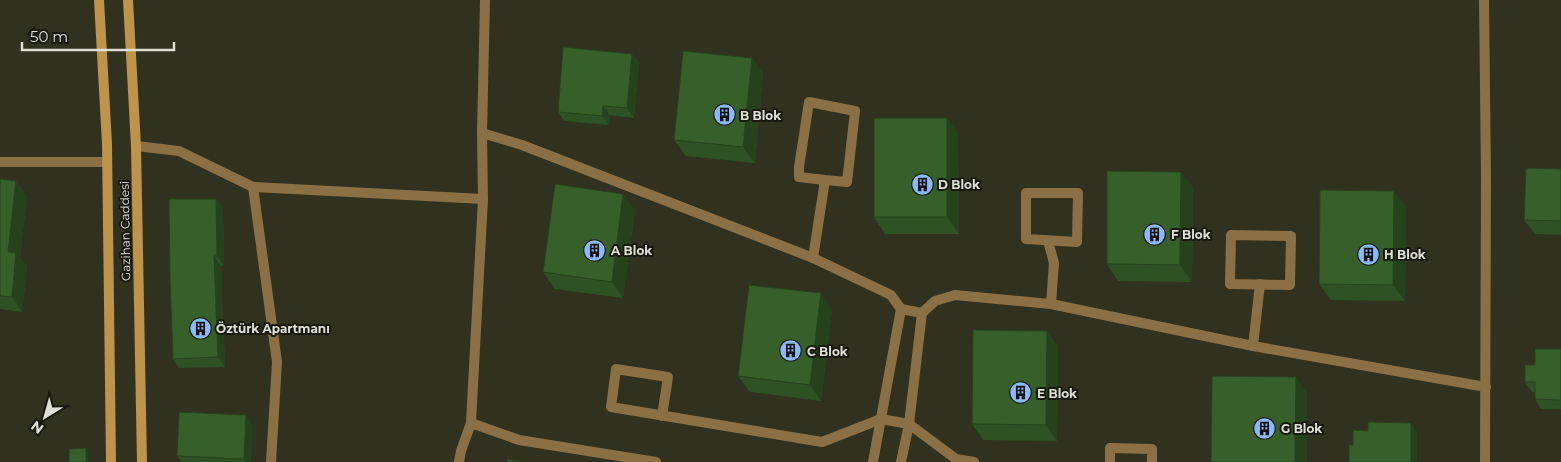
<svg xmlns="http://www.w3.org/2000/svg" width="1561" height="462" viewBox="0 0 1561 462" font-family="Montserrat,sans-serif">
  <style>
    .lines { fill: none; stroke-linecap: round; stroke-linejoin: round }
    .lane { stroke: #8a7044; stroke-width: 10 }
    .street { stroke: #8a7044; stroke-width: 10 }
    .secondary { stroke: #bd944a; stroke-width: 10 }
    .wall { fill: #2e5224 }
    .shaded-wall { fill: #26421d }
    .building { fill: #365f2a; stroke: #26421d }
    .labels { text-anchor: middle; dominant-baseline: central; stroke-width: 4; stroke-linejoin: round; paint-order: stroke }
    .poi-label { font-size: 12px; font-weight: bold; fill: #dfe0d4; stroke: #181810; text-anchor: start }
    .street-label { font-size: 12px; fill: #dfe0d4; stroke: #181810 }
  </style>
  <rect width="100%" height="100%" fill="#30311f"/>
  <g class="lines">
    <g class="lane">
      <path d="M 482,133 L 522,145 L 813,258 L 891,295 L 901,309 L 922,313 L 935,301 L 955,295 L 1051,304 L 1253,346 L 1486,387"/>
      <path d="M 253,187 L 277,362 L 271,462"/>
      <path d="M 1026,193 L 1078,193 L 1077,242 L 1026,239 Z"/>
      <path d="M 1231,235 L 1291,236 L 1290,285 L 1230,284 Z"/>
      <path d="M 1048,241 L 1054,263 L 1051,304"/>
      <path d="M 813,258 L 825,180 L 799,177 L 799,167 L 809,102 L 855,111 L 847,182 L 825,180"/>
      <path d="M 1253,346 L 1260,284"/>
      <path d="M 662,416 L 668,377 L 616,369 L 611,407 L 822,442 L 881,419 L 909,424 L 956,459 L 974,462"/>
      <path d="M 873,462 L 901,309"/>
      <path d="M 901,462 L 909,424 L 922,313"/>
      <path d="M 1110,462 L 1110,448 L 1152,449 L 1152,462"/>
    </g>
    <g class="street">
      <path d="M 1484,0 L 1486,177 L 1485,462"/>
      <path d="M 136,146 L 179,151 L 253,187 L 483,199"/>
      <path d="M 0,162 L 107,162"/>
      <path d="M 471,423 L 519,440 L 656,462"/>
      <path d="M 459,462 L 461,451 L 471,423 L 483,199 L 482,133 L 485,0"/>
    </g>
    <g class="secondary">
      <path d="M 99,0 L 107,144 L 111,462"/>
      <path d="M 128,0 L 136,146 L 142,462"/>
    </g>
  </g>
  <g class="wall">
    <path d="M 632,54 L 639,63 L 634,118 L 610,115 L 609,125 L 564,121 L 558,112 Z"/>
    <path d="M 752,58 L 763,74 L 755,163 L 686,156 L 674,140 Z"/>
    <path d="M 947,118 L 958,135 L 959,234 L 885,234 L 874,217 Z"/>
    <path d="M 1561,169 L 1561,235 L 1535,234 L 1524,220 Z"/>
    <path d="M 1181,172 L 1193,188 L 1192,282 L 1118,281 L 1107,264 Z"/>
    <path d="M 0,179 L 27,196 L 20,257 L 27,267 L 22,312 L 0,309 Z"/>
    <path d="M 1406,207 L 1405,301 L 1331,300 L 1319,284 Z"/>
    <path d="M 223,208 L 224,266 L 221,266 L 225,367 L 179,368 L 173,359 Z"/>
    <path d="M 635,210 L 623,298 L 555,289 L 543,272 Z"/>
    <path d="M 832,310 L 821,401 L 750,392 L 738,376 Z"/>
    <path d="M 1047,331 L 1058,347 L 1057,441 L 983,440 L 972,424 Z"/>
    <path d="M 1561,349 L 1561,409 L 1541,409 L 1535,399 L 1535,392 L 1532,392 L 1525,382 L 1535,365 Z"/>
    <path d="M 252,424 L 251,462 L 181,462 L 177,456 Z"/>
  </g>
  <g class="shaded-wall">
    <path d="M 632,54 L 639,63 L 634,118 L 627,108 Z"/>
    <path d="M 752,58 L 763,74 L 755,163 L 743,147 Z"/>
    <path d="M 603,106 L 610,115 L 609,125 L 602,116 Z"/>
    <path d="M 947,118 L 958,135 L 959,234 L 947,217 Z"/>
    <path d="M 1181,172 L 1193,188 L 1192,282 L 1180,265 Z"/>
    <path d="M 16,181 L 27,196 L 20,257 L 27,267 L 22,312 L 12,297 L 8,252 Z"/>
    <path d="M 1394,191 L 1406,207 L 1405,301 L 1393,285 Z"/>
    <path d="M 623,194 L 635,210 L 623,298 L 612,282 Z"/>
    <path d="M 216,199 L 223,208 L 224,266 L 217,256 Z"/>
    <path d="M 214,256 L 221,266 L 225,367 L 218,357 Z"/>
    <path d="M 821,293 L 832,310 L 821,401 L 810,385 Z"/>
    <path d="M 1047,331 L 1058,347 L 1057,441 L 1046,425 Z"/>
    <path d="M 1296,377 L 1307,393 L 1307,462 L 1295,462 Z"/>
    <path d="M 246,415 L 252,424 L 251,462 L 246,462 L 244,459 Z"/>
    <path d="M 1411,423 L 1417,432 L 1417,462 L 1411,462 Z"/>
    <path d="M 86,448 L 88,452 L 88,462 L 86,462 Z"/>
  </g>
  <g class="building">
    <path d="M 563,47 L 632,54 L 627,108 L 603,106 L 602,116 L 558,112 Z"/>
    <path d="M 683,51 L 752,58 L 743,147 L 674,140 Z"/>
    <rect x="874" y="118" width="73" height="99"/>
    <path d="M 1526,168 L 1561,169 L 1561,221 L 1524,220 Z"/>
    <path d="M 1107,171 L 1181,172 L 1180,265 L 1107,264 Z"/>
    <path d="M 0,179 L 16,181 L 8,252 L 16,253 L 12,297 L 0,296 Z"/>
    <path d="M 555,184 L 623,194 L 612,282 L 543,272 Z"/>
    <path d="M 1320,190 L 1394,191 L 1393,285 L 1319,284 Z"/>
    <path d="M 169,199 L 216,199 L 217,256 L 214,256 L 218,357 L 173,359 L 170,280 Z"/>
    <path d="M 749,285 L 821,293 L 810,385 L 738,376 Z"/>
    <path d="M 973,330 L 1047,331 L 1046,425 L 972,424 Z"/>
    <path d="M 1535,349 L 1561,349 L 1561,400 L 1535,399 L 1535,382 L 1525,382 L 1525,365 L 1535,365 Z"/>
    <path d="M 1212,376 L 1296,377 L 1295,462 L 1211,462 Z"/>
    <path d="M 179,412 L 246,415 L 244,459 L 177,456 Z"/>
    <path d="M 1368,422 L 1411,423 L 1411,462 L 1349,462 L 1349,445 L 1353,445 L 1353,430 L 1368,431 Z"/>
    <path d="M 86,448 L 86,462 L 69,462 L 69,449 Z"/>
    <path d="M 507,459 L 524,462 L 507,462 Z"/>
  </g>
  <defs>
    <symbol id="building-disc" viewBox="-11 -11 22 22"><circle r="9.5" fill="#89bafc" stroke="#181810"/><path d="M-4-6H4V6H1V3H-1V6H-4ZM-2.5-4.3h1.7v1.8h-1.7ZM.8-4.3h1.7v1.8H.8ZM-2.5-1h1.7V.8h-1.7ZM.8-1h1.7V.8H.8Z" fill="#111"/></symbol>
  </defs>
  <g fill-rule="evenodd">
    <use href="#building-disc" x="712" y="102" width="25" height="25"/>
    <use href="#building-disc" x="910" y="172" width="25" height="25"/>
    <use href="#building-disc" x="1142" y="222" width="25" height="25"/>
    <use href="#building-disc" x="582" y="238" width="25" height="25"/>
    <use href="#building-disc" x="1356" y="242" width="25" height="25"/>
    <use href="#building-disc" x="188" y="316" width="25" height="25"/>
    <use href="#building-disc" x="778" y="338" width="25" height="25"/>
    <use href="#building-disc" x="1008" y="380" width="25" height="25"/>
    <use href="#building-disc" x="1252" y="416" width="25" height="25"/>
  </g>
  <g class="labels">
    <g class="poi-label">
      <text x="740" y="115">B Blok</text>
      <text x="938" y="184">D Blok</text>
      <text x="1171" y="234">F Blok</text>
      <text x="611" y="250">A Blok</text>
      <text x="1384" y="254">H Blok</text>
      <text x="216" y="328">Öztürk Apartmanı</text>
      <text x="807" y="351">C Blok</text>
      <text x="1037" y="393">E Blok</text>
      <text x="1281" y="428">G Blok</text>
    </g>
    <g class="street-label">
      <text transform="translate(125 231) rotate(-91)">Gazihan Caddesi</text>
    </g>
  </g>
  <g transform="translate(45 417) rotate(217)" stroke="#181810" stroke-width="4" paint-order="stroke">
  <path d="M0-4L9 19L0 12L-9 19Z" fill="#dfe0d4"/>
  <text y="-8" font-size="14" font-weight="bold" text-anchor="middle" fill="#dfe0d4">N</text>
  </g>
  <path d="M22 42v8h152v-8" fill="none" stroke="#dfe0d4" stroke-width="2.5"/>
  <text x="30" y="42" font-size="15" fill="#dfe0d4" stroke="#181810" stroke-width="4" paint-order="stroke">50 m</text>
</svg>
